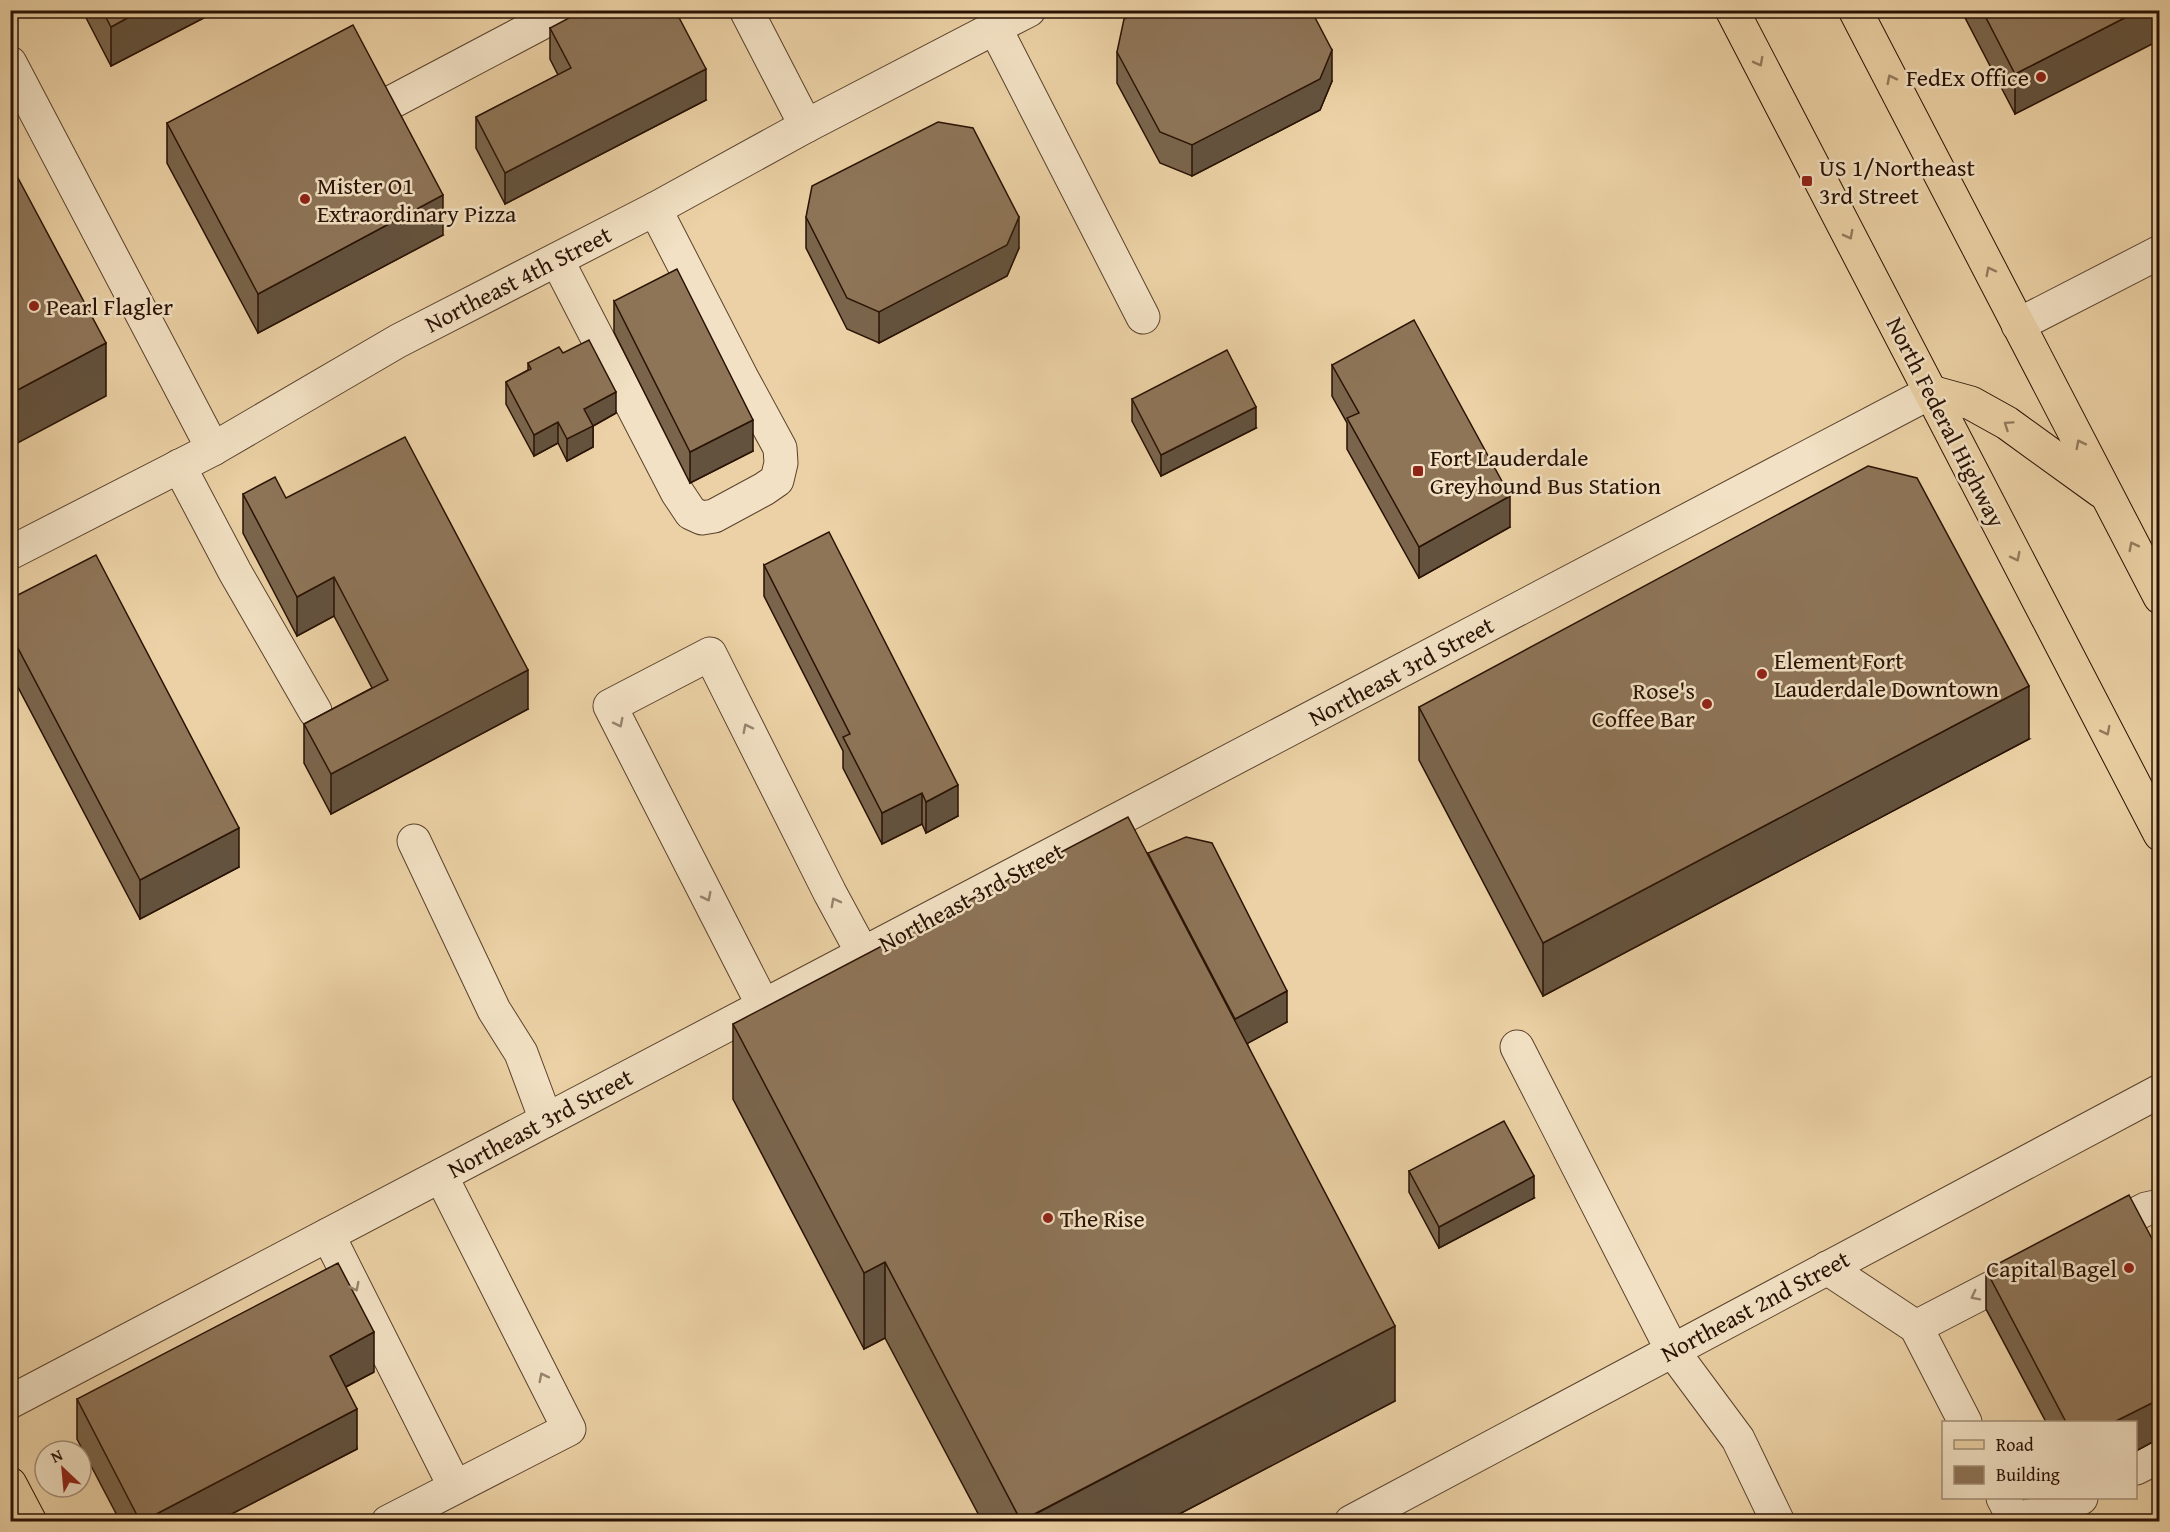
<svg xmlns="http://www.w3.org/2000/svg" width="2170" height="1532" viewBox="0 0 2170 1532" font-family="'Gentium Book Plus',serif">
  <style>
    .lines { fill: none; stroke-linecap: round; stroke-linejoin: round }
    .minor-casing { stroke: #5a422c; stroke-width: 35 }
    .major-casing { stroke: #291204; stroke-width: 35 }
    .minor { stroke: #f2e1c4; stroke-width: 33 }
    .major { stroke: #ebd1a5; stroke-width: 33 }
    .wall { fill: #7a654c; stroke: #291204; stroke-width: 1.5 }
    .shaded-wall { fill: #63523e; stroke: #291204; stroke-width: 1.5 }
    .building { fill: #8e7558; stroke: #291204; stroke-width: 1.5 }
    .oneway { stroke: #947b5d }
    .oneway2 { stroke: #98846e }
    .poi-dot { fill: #8f2418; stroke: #f2e1c4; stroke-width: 2 }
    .labels { text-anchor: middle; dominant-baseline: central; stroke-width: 5; stroke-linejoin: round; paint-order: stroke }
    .poi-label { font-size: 24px; fill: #291204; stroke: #f2e1c4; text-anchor: start }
    .street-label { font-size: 24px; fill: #291204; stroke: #f2e1c4 }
  </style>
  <rect width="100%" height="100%" fill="#ebd1a5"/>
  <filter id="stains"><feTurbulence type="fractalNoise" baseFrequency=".00333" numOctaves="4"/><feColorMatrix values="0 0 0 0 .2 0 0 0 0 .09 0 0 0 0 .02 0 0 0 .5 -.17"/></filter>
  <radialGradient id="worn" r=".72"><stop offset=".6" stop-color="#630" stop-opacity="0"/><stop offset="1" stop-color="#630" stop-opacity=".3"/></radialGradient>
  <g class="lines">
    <defs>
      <g id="minor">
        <path d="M 746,10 L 806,126"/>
        <path d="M 995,28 L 1143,317"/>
        <path d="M 10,63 L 213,449"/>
        <path d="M 388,104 L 566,10"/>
        <path d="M 557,260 L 677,492 L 691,513 L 702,518 L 714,516 L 764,489 L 777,480 L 781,463 L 780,448 L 742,378 L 655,209"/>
        <path d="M 2018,325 L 2160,252"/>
        <path d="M 179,466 L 235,572 L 315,711"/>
        <path d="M 10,553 L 213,449 L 398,341 L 655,209 L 806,126 L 1029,10"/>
        <path d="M 414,841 L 494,1010 L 521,1053 L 546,1120"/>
        <path d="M 764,1007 L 610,706 L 710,654 L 830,893 L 863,954"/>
        <path d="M 1517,1047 L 1672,1350 L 1738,1439 L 1778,1522"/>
        <path d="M 2099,1233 L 2146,1209 L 2160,1206"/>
        <path d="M 328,1235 L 455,1487"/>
        <path d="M 1827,1268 L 1916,1327 L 1965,1422"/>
        <path d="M 1916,1327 L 2026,1270"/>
        <path d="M 10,1402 L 1931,392"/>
        <path d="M 2136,1468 L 2160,1456"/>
        <path d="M 2003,1498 L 2014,1519 L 2055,1511 L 2081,1498"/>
        <path d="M 388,1522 L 569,1429 L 441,1176"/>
        <path d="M 1351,1522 L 2160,1091"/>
      </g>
      <g id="major">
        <path d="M 1732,10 L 2160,834"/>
        <path d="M 1855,10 L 2160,597"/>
        <path d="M 1931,392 L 1971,403 L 2007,423 L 2101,491"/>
        <path d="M 10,1484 L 30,1522"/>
      </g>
    </defs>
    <use href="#minor" class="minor-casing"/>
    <use href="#major" class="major-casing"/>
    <use href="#minor" class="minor"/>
    <use href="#major" class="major"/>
  </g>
  <g class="wall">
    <path d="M 82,10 L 219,10 L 111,66 Z"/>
    <path d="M 1961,10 L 2160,10 L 2015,114 Z"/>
    <path d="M 550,28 L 706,100 L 505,204 L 476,148 L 476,117 L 558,75 L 550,59 Z"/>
    <path d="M 1117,52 L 1332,81 L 1320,110 L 1192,176 L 1160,163 L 1117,83 Z"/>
    <path d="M 167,123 L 443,235 L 258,333 L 167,163 Z"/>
    <path d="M 806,217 L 1019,248 L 1007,276 L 879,343 L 847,329 L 806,248 Z"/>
    <path d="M 614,301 L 753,451 L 690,483 L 614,332 Z"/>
    <path d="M 563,353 L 616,413 L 593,426 L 593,447 L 567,461 L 558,443 L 534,456 L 506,404 L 506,382 L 528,370 L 528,363 Z"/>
    <path d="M 1332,365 L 1510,527 L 1419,578 L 1347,449 L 1347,423 L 1332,396 Z"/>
    <path d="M 1132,399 L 1256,428 L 1161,476 L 1132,421 Z"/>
    <path d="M 243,494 L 286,498 L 528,709 L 331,814 L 304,763 L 304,724 L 372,688 L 334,616 L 297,636 L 243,533 Z"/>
    <path d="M 764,565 L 958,816 L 926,833 L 922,824 L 882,844 L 843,768 L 843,751 L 764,596 Z"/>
    <path d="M 10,599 L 239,867 L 140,919 L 10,672 Z"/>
    <path d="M 1419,707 L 2029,739 L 1543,996 L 1419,760 Z"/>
    <path d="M 1148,853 L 1287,1022 L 1247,1043 L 1395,1401 L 1166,1521 L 982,1521 L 885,1338 L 864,1349 L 733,1099 L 733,1024 Z"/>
    <path d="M 1409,1171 L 1534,1198 L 1439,1248 L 1409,1192 Z"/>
    <path d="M 2160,1254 L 2160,1438 L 2136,1451 L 2136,1422 L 2046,1422 L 1986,1309 L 1986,1270 Z"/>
    <path d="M 374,1372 L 346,1387 L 357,1449 L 218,1521 L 120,1521 L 77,1439 L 77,1399 Z"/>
  </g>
  <g class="shaded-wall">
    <path d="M 142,10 L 219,10 L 111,66 L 111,27 Z"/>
    <path d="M 2140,10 L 2160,10 L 2160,40 L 2015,114 L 2015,74 Z"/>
    <path d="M 1332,50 L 1332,81 L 1320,110 L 1192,176 L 1192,145 Z"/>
    <path d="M 706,69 L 706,100 L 505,204 L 505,173 Z"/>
    <path d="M 443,195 L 443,235 L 258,333 L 258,294 Z"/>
    <path d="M 1019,217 L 1019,248 L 1007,276 L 879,343 L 879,312 Z"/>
    <path d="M 106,343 L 106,396 L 10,447 L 10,394 Z"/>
    <path d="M 616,392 L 616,413 L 593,426 L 593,447 L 567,461 L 567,439 L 584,409 Z"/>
    <path d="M 1256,407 L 1256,428 L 1161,476 L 1161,455 Z"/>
    <path d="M 753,420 L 753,451 L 690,483 L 690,452 Z"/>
    <path d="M 558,422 L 558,443 L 534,456 L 534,435 Z"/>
    <path d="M 1510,496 L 1510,527 L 1419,578 L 1419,547 Z"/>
    <path d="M 334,577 L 334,616 L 297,636 L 297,597 Z"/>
    <path d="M 528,670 L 528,709 L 331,814 L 331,774 Z"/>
    <path d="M 2029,686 L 2029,739 L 1543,996 L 1543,943 Z"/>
    <path d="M 958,785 L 958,816 L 926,833 L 926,802 Z"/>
    <path d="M 922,793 L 922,824 L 882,844 L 882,813 Z"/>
    <path d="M 239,828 L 239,867 L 140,919 L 140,880 Z"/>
    <path d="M 1287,991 L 1287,1022 L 1217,1060 L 1217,1029 Z"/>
    <path d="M 1534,1176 L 1534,1198 L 1439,1248 L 1439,1227 Z"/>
    <path d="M 885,1262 L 885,1338 L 864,1349 L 864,1273 Z"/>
    <path d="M 1395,1326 L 1395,1401 L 1166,1521 L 1022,1521 Z"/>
    <path d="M 374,1332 L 374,1372 L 330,1395 L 330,1356 Z"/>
    <path d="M 2160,1399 L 2160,1438 L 2136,1451 L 2136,1422 L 2114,1422 Z"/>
    <path d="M 357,1409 L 357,1449 L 218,1521 L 143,1521 Z"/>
  </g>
  <g class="building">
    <path d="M 102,10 L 142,10 L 111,27 Z"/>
    <path d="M 584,10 L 675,10 L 706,69 L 505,173 L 476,117 L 571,68 L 550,28 Z"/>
    <path d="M 1142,10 L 1311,10 L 1332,50 L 1320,79 L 1192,145 L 1160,132 L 1117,52 L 1124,19 Z"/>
    <path d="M 1982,10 L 2140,10 L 2015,74 Z"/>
    <path d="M 353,25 L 443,195 L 258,294 L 167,123 Z"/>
    <path d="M 938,122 L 973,128 L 1019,217 L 1007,245 L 879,312 L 847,298 L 806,217 L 812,186 Z"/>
    <path d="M 10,163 L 106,343 L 10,394 Z"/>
    <path d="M 677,269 L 753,420 L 690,452 L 614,301 Z"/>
    <path d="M 1414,320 L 1510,496 L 1419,547 L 1347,418 L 1359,413 L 1332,365 Z"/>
    <path d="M 589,340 L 616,392 L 584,409 L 593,426 L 567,439 L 558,422 L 534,435 L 506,382 L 531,369 L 528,363 L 559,347 L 563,353 Z"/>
    <path d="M 1227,350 L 1256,407 L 1161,455 L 1132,399 Z"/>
    <path d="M 405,437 L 528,670 L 331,774 L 304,724 L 388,680 L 334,577 L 297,597 L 243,494 L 275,477 L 286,498 Z"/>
    <path d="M 1868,466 L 1917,478 L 2029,686 L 1543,943 L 1419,707 Z"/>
    <path d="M 829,532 L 958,785 L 926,802 L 922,793 L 882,813 L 843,737 L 850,734 L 764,565 Z"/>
    <path d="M 96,555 L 239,828 L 140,880 L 10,633 L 10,599 Z"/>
    <path d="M 1128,817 L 1395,1326 L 1021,1521 L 885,1262 L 864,1273 L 733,1024 Z"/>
    <path d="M 1186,837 L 1212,843 L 1287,991 L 1235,1019 L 1148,853 Z"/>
    <path d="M 1504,1121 L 1534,1176 L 1439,1227 L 1409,1171 Z"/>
    <path d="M 2129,1195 L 2160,1254 L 2160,1399 L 2114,1422 L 2066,1422 L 1986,1270 Z"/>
    <path d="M 338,1263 L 374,1332 L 330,1356 L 357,1409 L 143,1521 L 140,1521 L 77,1399 Z"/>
  </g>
  <defs><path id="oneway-chevron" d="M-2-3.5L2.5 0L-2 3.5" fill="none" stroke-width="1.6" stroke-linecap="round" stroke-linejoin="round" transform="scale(1.5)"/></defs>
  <g class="oneway">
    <use href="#oneway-chevron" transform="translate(1759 62) rotate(62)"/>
    <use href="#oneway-chevron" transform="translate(1891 79) rotate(-117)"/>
    <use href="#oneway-chevron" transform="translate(1849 235) rotate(62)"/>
    <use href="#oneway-chevron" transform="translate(1990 271) rotate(-117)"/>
    <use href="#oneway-chevron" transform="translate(2008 425) rotate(-146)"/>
    <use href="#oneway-chevron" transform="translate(2080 444) rotate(-117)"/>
    <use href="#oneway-chevron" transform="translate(2133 546) rotate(-117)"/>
    <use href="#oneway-chevron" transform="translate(2016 557) rotate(63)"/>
    <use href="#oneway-chevron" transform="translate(2106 731) rotate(63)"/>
  </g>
  <g class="oneway2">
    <use href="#oneway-chevron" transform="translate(619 723) rotate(63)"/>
    <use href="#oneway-chevron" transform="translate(747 728) rotate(-117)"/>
    <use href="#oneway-chevron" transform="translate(707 897) rotate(63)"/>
    <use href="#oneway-chevron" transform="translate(835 902) rotate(-118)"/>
    <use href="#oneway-chevron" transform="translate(355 1287) rotate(63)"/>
    <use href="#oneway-chevron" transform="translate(1975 1296) rotate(153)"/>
    <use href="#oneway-chevron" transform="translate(543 1377) rotate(-117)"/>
  </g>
  <g class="poi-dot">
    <circle cx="2041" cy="77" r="6"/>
    <rect x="1801" y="175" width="12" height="12" rx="3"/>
    <circle cx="305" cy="199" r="6"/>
    <circle cx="34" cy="306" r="6"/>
    <rect x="1412" y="465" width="12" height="12" rx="3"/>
    <circle cx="1762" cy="674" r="6"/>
    <circle cx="1707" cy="704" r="6"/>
    <circle cx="1048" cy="1218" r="6"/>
    <circle cx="2129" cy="1268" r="6"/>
  </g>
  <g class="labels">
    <g class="poi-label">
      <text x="2029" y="77" text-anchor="end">FedEx Office</text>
      <text x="1819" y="167">US 1/Northeast<tspan x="1819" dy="28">3rd Street</tspan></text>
      <text x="317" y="185">Mister O1<tspan x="317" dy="28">Extraordinary Pizza</tspan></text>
      <text x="46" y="306">Pearl Flagler</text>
      <text x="1430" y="457">Fort Lauderdale<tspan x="1430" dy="28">Greyhound Bus Station</tspan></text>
      <text x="1774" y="660">Element Fort<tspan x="1774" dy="28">Lauderdale Downtown</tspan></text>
      <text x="1695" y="690" text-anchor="end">Rose's<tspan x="1695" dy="28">Coffee Bar</tspan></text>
      <text x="1060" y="1218">The Rise</text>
      <text x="2117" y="1268" text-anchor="end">Capital Bagel</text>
    </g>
    <g class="street-label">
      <text transform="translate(518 279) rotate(-27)">Northeast 4th Street</text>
      <text transform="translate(1946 422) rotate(63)">North Federal Highway</text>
      <text transform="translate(1401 671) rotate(-28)">Northeast 3rd Street</text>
      <text transform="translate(971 897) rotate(-28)">Northeast 3rd Street</text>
      <text transform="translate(540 1123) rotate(-28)">Northeast 3rd Street</text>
      <text transform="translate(1755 1306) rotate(-28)">Northeast 2nd Street</text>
    </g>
  </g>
  <rect width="2170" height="1532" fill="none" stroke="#ebd1a5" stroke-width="36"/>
  <rect x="12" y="12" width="2146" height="1508" fill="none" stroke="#291204" stroke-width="3"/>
  <rect x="18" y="18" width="2134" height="1496" fill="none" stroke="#291204" stroke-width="1.5"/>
  <rect x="1942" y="1421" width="195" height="78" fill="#f2e1c4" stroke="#a28e77" stroke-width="1.5"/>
  <rect x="1954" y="1440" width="30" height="9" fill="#ebd1a5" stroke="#a28e77" stroke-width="1.5"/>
  <text x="1996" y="1451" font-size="18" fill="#291204">Road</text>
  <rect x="1954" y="1466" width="30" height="18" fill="#8e7558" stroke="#a28e77" stroke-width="1.5"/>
  <text x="1996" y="1481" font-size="18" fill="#291204">Building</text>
  <g transform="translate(63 1469) rotate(334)"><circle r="28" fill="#f2e1c4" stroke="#a28e77" stroke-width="1.5"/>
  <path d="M0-4.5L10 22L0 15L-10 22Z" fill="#8f2418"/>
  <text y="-9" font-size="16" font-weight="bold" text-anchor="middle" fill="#291204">N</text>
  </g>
  <rect width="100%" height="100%" filter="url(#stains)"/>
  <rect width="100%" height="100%" fill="url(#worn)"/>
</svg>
